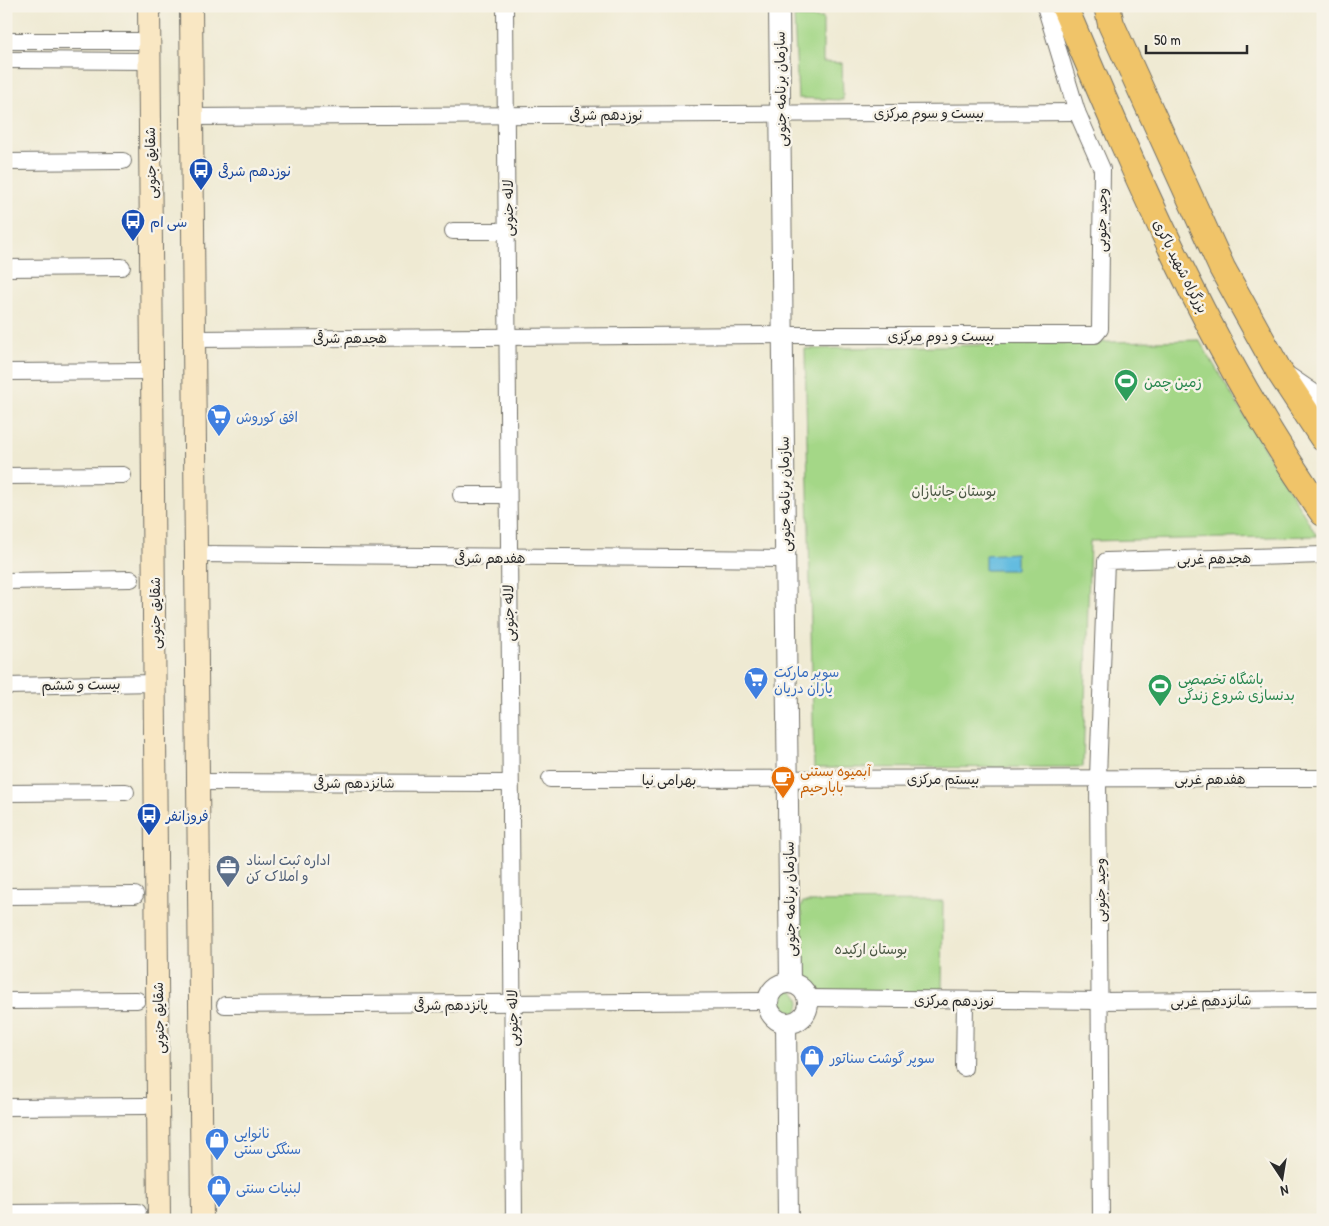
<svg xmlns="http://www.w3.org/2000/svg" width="1329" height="1226" viewBox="0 0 1329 1226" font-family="'Patrick Hand','Playpen Sans Arabic',sans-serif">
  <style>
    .green { fill: #a4d787; stroke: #688159 }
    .water { fill: #63bce0; stroke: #477486 }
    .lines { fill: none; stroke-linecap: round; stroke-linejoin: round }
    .minor-casing { stroke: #706e66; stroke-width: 18 }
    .tertiary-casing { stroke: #706e66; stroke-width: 22 }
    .secondary-casing { stroke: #706e66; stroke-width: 24 }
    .trunk-casing { stroke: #706e66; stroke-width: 28 }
    .minor { stroke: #fff; stroke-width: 16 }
    .tertiary { stroke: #fff; stroke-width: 20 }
    .secondary { stroke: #f9e7c3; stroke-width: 22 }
    .trunk { stroke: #f0c469; stroke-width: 26 }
    .labels { text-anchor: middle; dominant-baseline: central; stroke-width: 5; stroke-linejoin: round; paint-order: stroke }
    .street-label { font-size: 14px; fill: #2b2b2b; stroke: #f7f3e8 }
    .transit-label { font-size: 14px; fill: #164399; stroke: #f7f3e8; text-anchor: start }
    .leisure-label { font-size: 14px; fill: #27864d; stroke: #f7f3e8; text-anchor: start }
    .shop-label { font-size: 14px; fill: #366cbe; stroke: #f7f3e8; text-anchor: start }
    .park-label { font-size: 14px; fill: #495642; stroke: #f7f3e8 }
    .food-label { font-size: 14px; fill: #c56008; stroke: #f7f3e8; text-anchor: start }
    .service-label { font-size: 14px; fill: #4e5e75; stroke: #f7f3e8; text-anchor: start }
  </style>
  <rect width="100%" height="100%" fill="#f7f3e8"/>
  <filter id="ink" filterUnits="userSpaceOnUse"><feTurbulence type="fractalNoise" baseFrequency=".02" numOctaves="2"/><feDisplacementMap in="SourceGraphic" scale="10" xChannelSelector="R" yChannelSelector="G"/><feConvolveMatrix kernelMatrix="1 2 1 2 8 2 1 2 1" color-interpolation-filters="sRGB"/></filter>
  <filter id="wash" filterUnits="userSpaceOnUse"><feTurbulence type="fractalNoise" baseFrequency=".0096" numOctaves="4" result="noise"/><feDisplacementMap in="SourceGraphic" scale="20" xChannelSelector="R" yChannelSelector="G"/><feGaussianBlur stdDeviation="1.12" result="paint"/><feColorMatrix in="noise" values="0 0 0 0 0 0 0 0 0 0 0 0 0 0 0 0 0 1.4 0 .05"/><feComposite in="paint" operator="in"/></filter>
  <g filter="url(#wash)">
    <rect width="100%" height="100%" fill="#efead3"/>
    <g class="green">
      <path d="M 794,17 L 823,18 L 823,62 L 842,63 L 843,100 L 798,98 Z"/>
      <path d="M 1199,340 L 1317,536 L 1090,541 L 1083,767 L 814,768 L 805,349 Z"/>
      <path d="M 943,901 L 942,994 L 813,994 L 800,978 L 800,908 L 803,902 Z"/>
      <circle cx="787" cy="1003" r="13"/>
    </g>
    <path class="water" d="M 1016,553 L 1016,570 L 985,570 L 985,555 Z"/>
  </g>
  <g filter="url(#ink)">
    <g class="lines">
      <defs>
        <g id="minor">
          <path d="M 505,6 L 514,1220"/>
          <path d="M 6,41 L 149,41"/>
          <path d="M 6,60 L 149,61"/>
          <path d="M 192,117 L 1077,112"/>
          <path d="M 6,162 L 123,161"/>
          <path d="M 453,231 L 508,231"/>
          <path d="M 6,268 L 122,267"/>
          <path d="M 194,339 L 783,335 L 1095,335 L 1100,329 L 1102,169 L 1077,112 L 1045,6"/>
          <path d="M 6,372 L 152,371"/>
          <path d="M 6,476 L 123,475"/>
          <path d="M 461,495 L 507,495"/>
          <path d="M 196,554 L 785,559"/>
          <path d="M 6,581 L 131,579"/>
          <path d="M 6,686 L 155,683"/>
          <path d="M 550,779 L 1323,778"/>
          <path d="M 198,782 L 510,783"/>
          <path d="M 6,793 L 126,792"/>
          <path d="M 6,896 L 135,895"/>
          <path d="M 808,998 L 1099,1001 L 1323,999"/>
          <path d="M 6,1001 L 137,1000"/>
          <path d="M 225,1005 L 768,1001"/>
          <path d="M 964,1068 L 965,1000"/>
          <path d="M 6,1107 L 145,1106"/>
          <path d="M 6,1213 L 138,1212"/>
          <path d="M 1101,1220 L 1098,777 L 1106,561 L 1323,555"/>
        </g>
        <g id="tertiary">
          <path d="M 779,6 L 790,983"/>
          <path d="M 1285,375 L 1323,401"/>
          <circle cx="788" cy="1003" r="20"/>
          <path d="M 786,1023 L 788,1220"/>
        </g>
        <g id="secondary">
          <path d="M 149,6 L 159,1220"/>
          <path d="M 191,6 L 202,1220"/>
        </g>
        <g id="trunk">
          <path d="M 1064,6 C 1138,180 1213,357 1323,513"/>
          <path d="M 1107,6 L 1111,24 L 1222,268 L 1279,371 L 1323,438"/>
        </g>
      </defs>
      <use href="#minor" class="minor-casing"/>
      <use href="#tertiary" class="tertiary-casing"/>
      <use href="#secondary" class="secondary-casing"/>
      <use href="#trunk" class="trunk-casing"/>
      <use href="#minor" class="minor"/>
      <use href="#tertiary" class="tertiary"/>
      <use href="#secondary" class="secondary"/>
      <use href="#trunk" class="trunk"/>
    </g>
  </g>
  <defs>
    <symbol id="bus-pin" viewBox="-11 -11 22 30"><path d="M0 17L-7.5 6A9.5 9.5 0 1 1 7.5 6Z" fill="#1a4fb4" stroke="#f7f3e8"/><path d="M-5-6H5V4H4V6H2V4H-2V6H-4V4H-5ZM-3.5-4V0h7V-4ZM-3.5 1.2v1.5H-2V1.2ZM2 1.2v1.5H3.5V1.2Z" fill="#fff"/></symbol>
    <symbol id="stadium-pin" viewBox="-11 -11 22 30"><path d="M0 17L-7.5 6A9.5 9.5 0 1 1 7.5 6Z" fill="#2e9e5b" stroke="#f7f3e8"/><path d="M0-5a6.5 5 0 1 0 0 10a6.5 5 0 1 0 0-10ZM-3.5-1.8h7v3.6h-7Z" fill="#fff"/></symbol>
    <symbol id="supermarket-pin" viewBox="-11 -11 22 30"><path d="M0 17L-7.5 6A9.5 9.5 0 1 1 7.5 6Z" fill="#3f7fe0" stroke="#f7f3e8"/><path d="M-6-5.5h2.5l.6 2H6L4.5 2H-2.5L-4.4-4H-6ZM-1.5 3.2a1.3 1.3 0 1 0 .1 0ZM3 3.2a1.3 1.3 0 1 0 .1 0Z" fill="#fff"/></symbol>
    <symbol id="cafe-pin" viewBox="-11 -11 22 30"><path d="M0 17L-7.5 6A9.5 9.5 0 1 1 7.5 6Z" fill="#e8710a" stroke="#f7f3e8"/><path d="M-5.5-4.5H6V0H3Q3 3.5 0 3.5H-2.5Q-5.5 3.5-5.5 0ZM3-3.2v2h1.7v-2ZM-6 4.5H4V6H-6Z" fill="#fff"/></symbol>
    <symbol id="office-pin" viewBox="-11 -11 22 30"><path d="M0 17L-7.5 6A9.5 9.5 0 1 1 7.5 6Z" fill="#5c6f8a" stroke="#f7f3e8"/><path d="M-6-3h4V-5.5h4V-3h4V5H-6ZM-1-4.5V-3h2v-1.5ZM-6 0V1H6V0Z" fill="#fff"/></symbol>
    <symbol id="shop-pin" viewBox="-11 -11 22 30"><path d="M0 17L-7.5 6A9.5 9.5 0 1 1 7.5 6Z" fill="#3f7fe0" stroke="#f7f3e8"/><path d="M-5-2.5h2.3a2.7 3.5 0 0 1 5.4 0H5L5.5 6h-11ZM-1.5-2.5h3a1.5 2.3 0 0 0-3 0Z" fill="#fff"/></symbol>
  </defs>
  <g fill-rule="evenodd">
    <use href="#bus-pin" x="187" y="156" width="28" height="38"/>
    <use href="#bus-pin" x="119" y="207" width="28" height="38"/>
    <use href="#stadium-pin" x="1112" y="367" width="28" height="38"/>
    <use href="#supermarket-pin" x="205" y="402" width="28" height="38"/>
    <use href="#supermarket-pin" x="742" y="665" width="28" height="38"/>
    <use href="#stadium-pin" x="1146" y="672" width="28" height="38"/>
    <use href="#cafe-pin" x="769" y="764" width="28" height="38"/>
    <use href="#bus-pin" x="135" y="801" width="28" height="38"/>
    <use href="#office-pin" x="214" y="853" width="28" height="38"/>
    <use href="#shop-pin" x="798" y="1043" width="28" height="38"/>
    <use href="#shop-pin" x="203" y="1126" width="28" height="38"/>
    <use href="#shop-pin" x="205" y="1173" width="28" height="38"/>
  </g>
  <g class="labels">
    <g class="street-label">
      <text transform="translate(780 89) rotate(-91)">سازمان برنامه جنوبی</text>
      <text x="929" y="112">بیست و سوم مرکزی</text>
      <text x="606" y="114">نوزدهم شرقی</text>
      <text transform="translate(150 163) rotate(-91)">شقایق جنوبی</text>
      <text transform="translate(507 208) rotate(-90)">لاله جنوبی</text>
      <text transform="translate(1101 220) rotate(-89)">وحید جنوبی</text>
      <text transform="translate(1181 266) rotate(63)">بزرگراه شهید باکری</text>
      <text x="941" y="335">بیست و دوم مرکزی</text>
      <text x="350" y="337">هجدهم شرقی</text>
      <text transform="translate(784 494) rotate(-91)">سازمان برنامه جنوبی</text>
      <text x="490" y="557">هفدهم شرقی</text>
      <text transform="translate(1214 558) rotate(-1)">هجدهم غربی</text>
      <text transform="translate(154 613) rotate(-90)">شقایق جنوبی</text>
      <text transform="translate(508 613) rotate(-91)">لاله جنوبی</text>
      <text transform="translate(81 684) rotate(-1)">بیست و ششم</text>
      <text x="943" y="778">بیستم مرکزی</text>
      <text x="1210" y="778">هفدهم غربی</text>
      <text x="669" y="779">بهرامی نیا</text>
      <text x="354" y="782">شانزدهم شرقی</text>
      <text transform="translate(1099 890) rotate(-90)">وحید جنوبی</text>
      <text transform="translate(789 899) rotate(-91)">سازمان برنامه جنوبی</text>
      <text transform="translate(954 1000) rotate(1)">نوزدهم مرکزی</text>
      <text transform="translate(1211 1000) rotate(-1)">شانزدهم غربی</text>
      <text x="451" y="1004">پانزدهم شرقی</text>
      <text transform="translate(158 1018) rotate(-91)">شقایق جنوبی</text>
      <text transform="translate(512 1018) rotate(-91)">لاله جنوبی</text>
    </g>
    <g class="transit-label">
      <text x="218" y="170">نوزدهم شرقی</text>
      <text x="150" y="221">سی ام</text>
      <text x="166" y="815">فروزانفر</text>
    </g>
    <g class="leisure-label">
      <text x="1144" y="381">زمین چمن</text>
      <text x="1178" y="678">باشگاه تخصصی<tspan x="1178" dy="16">بدنسازی شروع زندگی</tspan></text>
    </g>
    <g class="shop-label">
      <text x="236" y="416">افق کوروش</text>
      <text x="774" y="671">سوپر مارکت<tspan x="774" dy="16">یاران دریان</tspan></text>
      <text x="830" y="1057">سوپر گوشت سناتور</text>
      <text x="234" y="1132">نانوایی<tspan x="234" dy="16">سنگکی سنتی</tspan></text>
      <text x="236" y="1187">لبنیات سنتی</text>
    </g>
    <g class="park-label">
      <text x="954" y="490">بوستان جانبازان</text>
      <text x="871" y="948">بوستان ارکیده</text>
    </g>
    <g class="food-label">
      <text x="800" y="770">آبمیوه بستنی<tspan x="800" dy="16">بابارحیم</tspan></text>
    </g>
    <g class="service-label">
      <text x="246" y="859">اداره ثبت اسناد<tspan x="246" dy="16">و املاک کن</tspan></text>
    </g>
  </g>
  <rect width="1329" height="1226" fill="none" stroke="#f7f3e8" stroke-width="25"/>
  <g transform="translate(1282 1178) rotate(168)" stroke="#f7f3e8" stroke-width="4" paint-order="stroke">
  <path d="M0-4L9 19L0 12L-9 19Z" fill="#2b2b2b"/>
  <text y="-8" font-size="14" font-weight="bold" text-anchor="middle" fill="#2b2b2b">N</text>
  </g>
  <path d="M1146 45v8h101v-8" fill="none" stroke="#2b2b2b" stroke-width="2.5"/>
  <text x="1154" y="45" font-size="15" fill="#2b2b2b" stroke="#f7f3e8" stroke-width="4" paint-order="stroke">50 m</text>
</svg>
